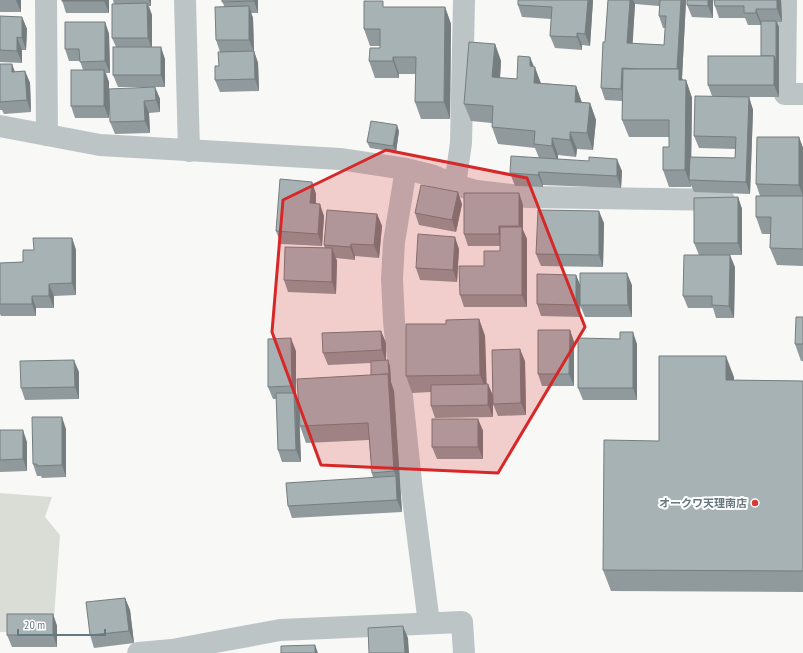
<svg xmlns="http://www.w3.org/2000/svg" width="803" height="653" viewBox="0 0 803 653" font-family="'PT Sans Narrow','Noto Sans JP',sans-serif">
  <style>
    .green { fill: #daddd5 }
    .lines { fill: none; stroke-linecap: round; stroke-linejoin: round }
    .street { stroke: #bdc4c6; stroke-width: 22 }
    .wall { fill: #90999c; fill-rule: evenodd }
    .shaded-wall { fill: #757d7f }
    .building { fill: #a7b2b5; stroke: #757d7f }
    .marked { fill: #d62828; fill-opacity: 0.2; stroke: #d62828; stroke-width: 3; stroke-linejoin: round }
    .poi-dot { fill: #dc3833; stroke: #fff; stroke-width: 1.5 }
    .labels { text-anchor: middle; dominant-baseline: central; stroke-width: 4; stroke-linejoin: round; paint-order: stroke }
    .poi-label { font-size: 11px; font-weight: bold; fill: #657a80; stroke: #fff; text-anchor: end }
  </style>
  <rect width="100%" height="100%" fill="#f8f8f6"/>
  <path class="green" d="M 0,493 L 52,497 L 45,517 L 60,535 L 53,631 L 0,632 Z"/>
  <g class="lines">
    <g class="street">
      <path d="M 46,0 L 47,135"/>
      <path d="M 185,0 L 189,151"/>
      <path d="M 786,0 L 785,94 L 803,94"/>
      <path d="M 0,126 L 100,145 L 340,159 L 406,169 L 434,176 L 455,185 L 477,191 L 528,197 L 724,200"/>
      <path d="M 406,169 L 394,242 L 392,279 L 394,321 L 412,491 L 429,623"/>
      <path d="M 455,185 L 461,143 L 464,0"/>
      <path d="M 138,653 L 172,650 L 280,630 L 462,622 L 464,653"/>
    </g>
  </g>
  <g class="wall">
    <rect x="0" y="0" width="21" height="12"/>
    <path d="M 62,0 L 109,0 L 109,13 L 66,13 Z"/>
    <path d="M 113,0 L 151,0 L 151,6 L 149,6 L 152,15 L 152,47 L 165,59 L 165,87 L 155,87 L 160,99 L 160,112 L 149,113 L 150,133 L 115,134 L 110,122 L 154,87 L 118,87 L 113,75 L 116,47 L 112,38 L 114,4 Z"/>
    <path d="M 222,0 L 258,0 L 258,13 L 251,13 L 253,18 L 254,51 L 258,63 L 259,91 L 220,92 L 215,80 L 219,66 L 220,52 L 216,40 L 224,6 Z"/>
    <path d="M 518,0 L 593,0 L 590,46 L 582,45 L 582,50 L 555,48 L 550,36 L 551,19 L 522,17 L 518,5 Z"/>
    <path d="M 608,0 L 686,0 L 682,78 L 683,80 L 686,80 L 692,98 L 691,157 L 735,158 L 735,149 L 699,148 L 694,136 L 712,96 L 708,85 L 761,56 L 761,22 L 761,25 L 748,25 L 745,18 L 719,18 L 715,6 L 781,0 L 782,22 L 777,22 L 779,27 L 779,97 L 736,97 L 749,97 L 753,110 L 750,194 L 694,192 L 691,185 L 691,187 L 669,187 L 663,170 L 669,147 L 669,137 L 629,137 L 622,120 L 622,101 L 605,100 L 601,88 L 605,42 ZM 635,4 L 659,6 L 659,16 L 663,28 L 665,28 L 664,45 L 632,44 Z"/>
    <path d="M 713,0 L 713,18 L 692,17 L 687,5 Z"/>
    <path d="M 385,7 L 445,7 L 451,24 L 450,119 L 421,119 L 415,102 L 416,74 L 399,74 L 399,78 L 375,78 L 369,61 L 380,48 L 380,46 L 370,46 L 364,29 Z"/>
    <path d="M 0,16 L 22,17 L 27,29 L 26,50 L 22,50 L 22,63 L 0,62 Z"/>
    <path d="M 105,22 L 109,34 L 110,73 L 106,73 L 109,82 L 109,118 L 75,118 L 71,106 L 83,70 L 80,61 L 69,61 L 65,49 Z"/>
    <path d="M 495,44 L 501,61 L 500,78 L 517,79 L 534,67 L 541,83 L 576,86 L 582,103 L 590,103 L 596,120 L 593,150 L 577,149 L 576,157 L 558,155 L 558,159 L 622,171 L 621,188 L 543,185 L 543,187 L 515,186 L 510,173 L 539,158 L 535,148 L 498,144 L 492,127 L 492,123 L 471,121 L 464,104 Z"/>
    <path d="M 0,64 L 12,64 L 15,72 L 25,71 L 30,83 L 31,112 L 4,114 L 2,110 L 0,110 Z"/>
    <path d="M 399,131 L 396,152 L 370,148 L 367,142 Z"/>
    <path d="M 799,137 L 803,148 L 803,266 L 777,265 L 770,248 L 771,234 L 762,234 L 756,217 L 760,196 L 756,184 Z"/>
    <path d="M 312,182 L 316,194 L 316,204 L 324,216 L 322,246 L 281,244 L 276,231 Z"/>
    <path d="M 519,193 L 523,205 L 523,230 L 527,239 L 527,307 L 464,307 L 460,295 L 484,266 L 500,251 L 500,246 L 468,246 L 464,234 Z"/>
    <path d="M 738,197 L 742,209 L 742,255 L 699,255 L 694,243 Z"/>
    <path d="M 462,204 L 456,232 L 419,225 L 415,213 Z"/>
    <path d="M 377,214 L 382,226 L 379,258 L 355,256 L 355,260 L 336,258 L 337,261 L 336,294 L 288,292 L 284,280 L 325,248 L 324,245 Z"/>
    <path d="M 604,223 L 603,267 L 541,266 L 536,254 Z"/>
    <path d="M 72,238 L 76,250 L 76,295 L 54,296 L 54,308 L 36,308 L 36,316 L 1,316 L 0,314 L 0,263 L 23,262 L 34,250 Z"/>
    <path d="M 459,249 L 457,282 L 420,280 L 416,268 Z"/>
    <path d="M 735,267 L 734,318 L 716,318 L 713,308 L 688,308 L 683,296 Z"/>
    <path d="M 576,275 L 580,285 L 632,285 L 632,317 L 585,317 L 580,305 L 580,317 L 541,316 L 537,304 Z"/>
    <path d="M 803,317 L 803,361 L 801,361 L 795,344 Z"/>
    <path d="M 479,319 L 485,336 L 486,384 L 488,384 L 493,396 L 493,417 L 435,418 L 431,406 L 431,392 L 412,393 L 406,376 L 446,324 Z"/>
    <path d="M 570,330 L 574,342 L 574,386 L 542,386 L 538,374 Z"/>
    <path d="M 381,331 L 386,343 L 386,360 L 388,360 L 390,366 L 391,382 L 394,391 L 402,512 L 292,518 L 288,506 L 373,478 L 372,473 L 369,440 L 306,443 L 300,426 L 299,416 L 301,462 L 282,462 L 278,450 L 277,399 L 273,399 L 268,387 L 296,351 L 296,397 L 299,404 L 371,375 L 371,363 L 328,365 L 323,353 Z"/>
    <path d="M 637,344 L 637,400 L 583,400 L 578,388 Z"/>
    <path d="M 525,361 L 526,415 L 498,416 L 493,404 Z"/>
    <path d="M 79,372 L 79,399 L 25,400 L 21,388 Z"/>
    <path d="M 734,377 L 734,380 L 803,381 L 803,592 L 611,591 L 603,570 L 659,441 Z"/>
    <path d="M 478,419 L 483,431 L 483,459 L 437,459 L 432,447 Z"/>
    <path d="M 66,429 L 66,477 L 42,478 L 41,476 L 37,476 L 33,464 Z"/>
    <path d="M 0,430 L 27,442 L 27,471 L 0,472 Z"/>
    <path d="M 125,598 L 130,610 L 134,643 L 94,648 L 90,635 Z"/>
    <path d="M 53,614 L 57,626 L 57,647 L 12,647 L 7,635 Z"/>
  </g>
  <g class="shaded-wall">
    <path d="M 16,0 L 21,0 L 21,12 Z"/>
    <path d="M 104,0 L 109,0 L 109,13 L 104,1 Z"/>
    <path d="M 149,0 L 151,0 L 151,6 Z"/>
    <path d="M 254,0 L 258,0 L 258,13 L 254,1 Z"/>
    <path d="M 588,0 L 593,0 L 590,46 L 585,34 Z"/>
    <path d="M 630,0 L 633,0 L 635,4 L 632,55 L 627,43 Z"/>
    <path d="M 681,0 L 686,0 L 682,78 L 685,86 L 679,80 L 677,71 Z"/>
    <path d="M 708,0 L 713,0 L 713,18 L 708,6 Z"/>
    <path d="M 777,0 L 781,0 L 782,22 L 777,9 Z"/>
    <path d="M 147,3 L 152,15 L 152,50 L 148,38 Z"/>
    <path d="M 249,6 L 253,18 L 254,52 L 249,40 Z"/>
    <path d="M 445,7 L 451,24 L 450,119 L 444,102 Z"/>
    <path d="M 756,9 L 761,22 L 761,25 L 756,13 Z"/>
    <path d="M 22,17 L 27,29 L 26,50 L 22,38 Z"/>
    <path d="M 776,21 L 779,27 L 779,97 L 774,85 L 774,56 Z"/>
    <path d="M 105,22 L 109,34 L 110,73 L 105,61 Z"/>
    <path d="M 577,33 L 582,45 L 582,50 L 577,37 Z"/>
    <path d="M 17,37 L 22,50 L 22,63 L 17,51 Z"/>
    <path d="M 495,44 L 501,61 L 499,94 L 492,77 Z"/>
    <path d="M 161,47 L 165,59 L 165,87 L 161,75 Z"/>
    <path d="M 254,51 L 258,63 L 259,91 L 255,79 Z"/>
    <path d="M 393,57 L 399,74 L 399,78 L 393,61 Z"/>
    <path d="M 530,57 L 535,69 L 535,67 L 541,84 L 534,83 L 530,66 Z"/>
    <path d="M 12,64 L 16,76 L 12,72 Z"/>
    <path d="M 622,68 L 626,101 L 621,89 Z"/>
    <path d="M 104,70 L 109,82 L 109,118 L 104,106 Z"/>
    <path d="M 25,71 L 30,83 L 31,112 L 27,100 Z"/>
    <path d="M 686,80 L 692,98 L 691,180 L 689,180 L 691,187 L 685,170 Z"/>
    <path d="M 576,86 L 582,103 L 575,102 Z"/>
    <path d="M 155,87 L 160,99 L 160,112 L 156,100 Z"/>
    <path d="M 749,97 L 753,110 L 750,194 L 746,182 Z"/>
    <path d="M 144,101 L 149,113 L 150,133 L 145,121 Z"/>
    <path d="M 590,103 L 596,120 L 593,150 L 587,133 Z"/>
    <path d="M 397,125 L 399,131 L 396,152 L 393,146 Z"/>
    <path d="M 570,132 L 577,149 L 576,157 L 570,140 Z"/>
    <path d="M 799,137 L 803,148 L 803,197 L 799,185 Z"/>
    <path d="M 552,138 L 558,155 L 558,163 L 552,146 Z"/>
    <path d="M 617,159 L 622,171 L 621,188 L 617,176 Z"/>
    <path d="M 539,172 L 543,185 L 543,187 L 538,175 Z"/>
    <path d="M 312,182 L 316,194 L 315,216 L 310,203 Z"/>
    <path d="M 458,192 L 462,204 L 456,232 L 452,220 Z"/>
    <path d="M 519,193 L 523,205 L 523,230 L 527,239 L 527,307 L 522,295 L 522,235 L 519,226 Z"/>
    <path d="M 738,197 L 742,209 L 742,255 L 738,243 Z"/>
    <path d="M 320,204 L 324,216 L 322,246 L 318,234 Z"/>
    <path d="M 599,211 L 604,223 L 603,267 L 599,255 Z"/>
    <path d="M 377,214 L 382,226 L 379,258 L 374,245 Z"/>
    <path d="M 499,226 L 503,238 L 503,246 L 499,234 Z"/>
    <path d="M 455,237 L 459,249 L 457,282 L 453,270 Z"/>
    <path d="M 72,238 L 76,250 L 76,295 L 72,283 Z"/>
    <path d="M 351,244 L 355,256 L 355,260 L 350,247 Z"/>
    <path d="M 332,248 L 337,261 L 336,294 L 332,282 Z"/>
    <path d="M 730,255 L 735,267 L 734,318 L 729,306 Z"/>
    <path d="M 627,273 L 632,285 L 632,317 L 628,305 Z"/>
    <path d="M 576,275 L 581,287 L 580,317 L 576,305 Z"/>
    <path d="M 49,284 L 54,296 L 54,308 L 49,296 Z"/>
    <path d="M 32,296 L 36,308 L 36,316 L 32,304 Z"/>
    <path d="M 479,319 L 485,336 L 487,392 L 480,375 Z"/>
    <path d="M 570,330 L 574,342 L 574,386 L 569,374 Z"/>
    <path d="M 381,331 L 386,343 L 386,363 L 382,350 Z"/>
    <path d="M 633,332 L 637,344 L 637,400 L 633,388 Z"/>
    <path d="M 291,338 L 296,351 L 296,397 L 299,405 L 301,462 L 296,450 L 295,394 L 292,386 Z"/>
    <path d="M 520,349 L 525,361 L 526,415 L 521,403 Z"/>
    <path d="M 726,356 L 734,377 L 734,401 L 726,380 Z"/>
    <path d="M 74,360 L 79,372 L 79,399 L 75,387 Z"/>
    <path d="M 388,360 L 390,366 L 391,382 L 394,391 L 402,512 L 397,500 L 396,476 L 394,471 L 388,374 Z"/>
    <path d="M 488,384 L 493,396 L 493,417 L 488,405 Z"/>
    <path d="M 62,417 L 66,429 L 66,477 L 62,465 Z"/>
    <path d="M 478,419 L 483,431 L 483,459 L 478,447 Z"/>
    <path d="M 23,430 L 27,442 L 27,471 L 23,459 Z"/>
    <path d="M 125,598 L 130,610 L 134,643 L 129,631 Z"/>
    <path d="M 53,614 L 57,626 L 57,647 L 53,635 Z"/>
    <path d="M 403,626 L 408,638 L 409,653 L 405,653 Z"/>
    <path d="M 315,645 L 318,653 L 315,653 Z"/>
  </g>
  <g class="building">
    <rect x="62" y="0" width="42" height="1"/>
    <path d="M 222,0 L 254,0 L 254,1 L 222,2 Z"/>
    <path d="M 518,0 L 588,0 L 585,34 L 577,33 L 577,37 L 550,36 L 552,7 L 518,5 Z"/>
    <path d="M 608,0 L 630,0 L 627,43 L 664,45 L 666,16 L 659,16 L 660,0 L 681,0 L 677,69 L 640,69 L 622,68 L 621,89 L 601,88 L 603,42 L 605,42 Z"/>
    <path d="M 687,0 L 708,0 L 708,6 L 687,5 Z"/>
    <path d="M 714,0 L 777,0 L 777,9 L 756,9 L 756,13 L 744,13 L 744,6 L 715,6 Z"/>
    <path d="M 364,1 L 383,1 L 383,7 L 445,7 L 444,102 L 415,102 L 416,57 L 393,57 L 393,61 L 369,61 L 370,48 L 380,48 L 380,29 L 364,29 Z"/>
    <path d="M 147,3 L 148,38 L 112,38 L 112,4 Z"/>
    <path d="M 249,6 L 249,40 L 216,40 L 215,7 Z"/>
    <path d="M 0,16 L 22,17 L 22,38 L 17,37 L 17,51 L 0,50 Z"/>
    <path d="M 761,21 L 776,21 L 776,62 L 774,56 L 761,56 Z"/>
    <path d="M 65,22 L 105,22 L 105,61 L 80,62 L 79,49 L 65,49 Z"/>
    <path d="M 469,42 L 495,44 L 492,77 L 517,79 L 518,56 L 530,57 L 530,66 L 535,67 L 534,83 L 576,86 L 575,102 L 590,103 L 587,133 L 570,132 L 570,140 L 552,138 L 552,146 L 534,144 L 535,131 L 492,127 L 493,106 L 464,104 Z"/>
    <rect x="113" y="47" width="48" height="28"/>
    <path d="M 254,51 L 255,79 L 215,80 L 215,66 L 219,66 L 218,52 Z"/>
    <rect x="708" y="56" width="66" height="29"/>
    <path d="M 0,64 L 12,64 L 12,72 L 25,71 L 27,100 L 0,102 Z"/>
    <path d="M 623,69 L 679,69 L 679,80 L 686,80 L 685,170 L 663,170 L 663,147 L 669,147 L 669,120 L 622,120 Z"/>
    <rect x="71" y="70" width="33" height="36"/>
    <path d="M 155,87 L 156,100 L 144,101 L 145,121 L 110,122 L 109,89 Z"/>
    <path d="M 695,96 L 749,97 L 746,182 L 689,180 L 690,157 L 735,158 L 736,137 L 694,136 Z"/>
    <path d="M 371,121 L 397,125 L 393,146 L 367,142 Z"/>
    <path d="M 757,137 L 799,137 L 799,185 L 756,184 Z"/>
    <path d="M 511,156 L 589,161 L 589,157 L 617,159 L 617,176 L 539,172 L 538,175 L 510,173 Z"/>
    <path d="M 280,179 L 312,182 L 310,203 L 320,204 L 318,234 L 276,231 Z"/>
    <path d="M 421,185 L 458,192 L 452,220 L 415,213 Z"/>
    <path d="M 464,193 L 519,193 L 519,226 L 499,226 L 499,234 L 464,234 Z"/>
    <path d="M 756,196 L 803,196 L 803,249 L 770,248 L 771,217 L 756,217 Z"/>
    <path d="M 738,197 L 738,243 L 694,243 L 694,198 Z"/>
    <path d="M 327,210 L 377,214 L 374,245 L 351,244 L 350,247 L 324,245 Z"/>
    <path d="M 538,210 L 599,211 L 599,255 L 536,254 Z"/>
    <path d="M 500,227 L 522,227 L 522,295 L 460,295 L 459,266 L 484,266 L 484,251 L 500,251 Z"/>
    <path d="M 418,234 L 455,237 L 453,270 L 416,268 Z"/>
    <path d="M 33,238 L 72,238 L 72,283 L 49,284 L 49,296 L 32,296 L 32,304 L 0,304 L 0,263 L 23,262 L 23,250 L 34,250 Z"/>
    <path d="M 285,247 L 332,248 L 332,282 L 284,280 Z"/>
    <path d="M 684,255 L 730,255 L 729,306 L 712,305 L 712,296 L 683,296 Z"/>
    <path d="M 580,273 L 627,273 L 628,305 L 580,305 Z"/>
    <path d="M 537,274 L 576,275 L 576,305 L 537,304 Z"/>
    <path d="M 796,317 L 803,317 L 803,344 L 795,344 Z"/>
    <path d="M 479,319 L 480,375 L 406,376 L 406,324 L 446,324 L 446,320 Z"/>
    <path d="M 538,330 L 570,330 L 569,374 L 538,374 Z"/>
    <path d="M 381,331 L 382,350 L 323,353 L 322,333 Z"/>
    <path d="M 620,332 L 633,332 L 633,388 L 578,388 L 578,338 L 620,339 Z"/>
    <path d="M 291,338 L 292,386 L 268,387 L 268,339 Z"/>
    <path d="M 520,349 L 521,403 L 493,404 L 492,350 Z"/>
    <path d="M 659,356 L 726,356 L 726,380 L 803,381 L 803,571 L 603,570 L 604,440 L 659,441 Z"/>
    <path d="M 74,360 L 75,387 L 21,388 L 20,361 Z"/>
    <path d="M 388,360 L 389,376 L 388,374 L 371,375 L 371,361 Z"/>
    <path d="M 388,374 L 394,471 L 372,473 L 368,423 L 300,426 L 297,379 Z"/>
    <path d="M 488,384 L 488,405 L 431,406 L 431,385 Z"/>
    <path d="M 276,393 L 294,393 L 296,450 L 278,450 Z"/>
    <path d="M 32,417 L 62,417 L 62,465 L 37,466 L 37,464 L 33,464 Z"/>
    <rect x="432" y="419" width="46" height="28"/>
    <path d="M 0,430 L 23,430 L 23,459 L 0,460 Z"/>
    <path d="M 396,476 L 397,500 L 288,506 L 286,483 Z"/>
    <path d="M 125,598 L 129,631 L 90,635 L 86,602 Z"/>
    <rect x="7" y="614" width="46" height="21"/>
    <path d="M 403,626 L 405,653 L 369,653 L 368,628 Z"/>
    <path d="M 315,645 L 315,653 L 281,653 L 281,646 Z"/>
  </g>
  <path class="marked" d="M 386,150 L 527,178 L 585,327 L 498,473 L 321,465 L 272,332 L 283,200 Z"/>
  <circle class="poi-dot" cx="755" cy="503" r="4"/>
  <g class="labels">
    <g class="poi-label">
      <text x="747" y="503">オークワ天理南店</text>
    </g>
  </g>
  <path d="M18 629v6h87v-6" fill="none" stroke="#657a80" stroke-width="2"/>
  <text x="24" y="629" font-size="12" fill="#657a80" stroke="#ffffff" stroke-width="3" paint-order="stroke">20 m</text>
</svg>
